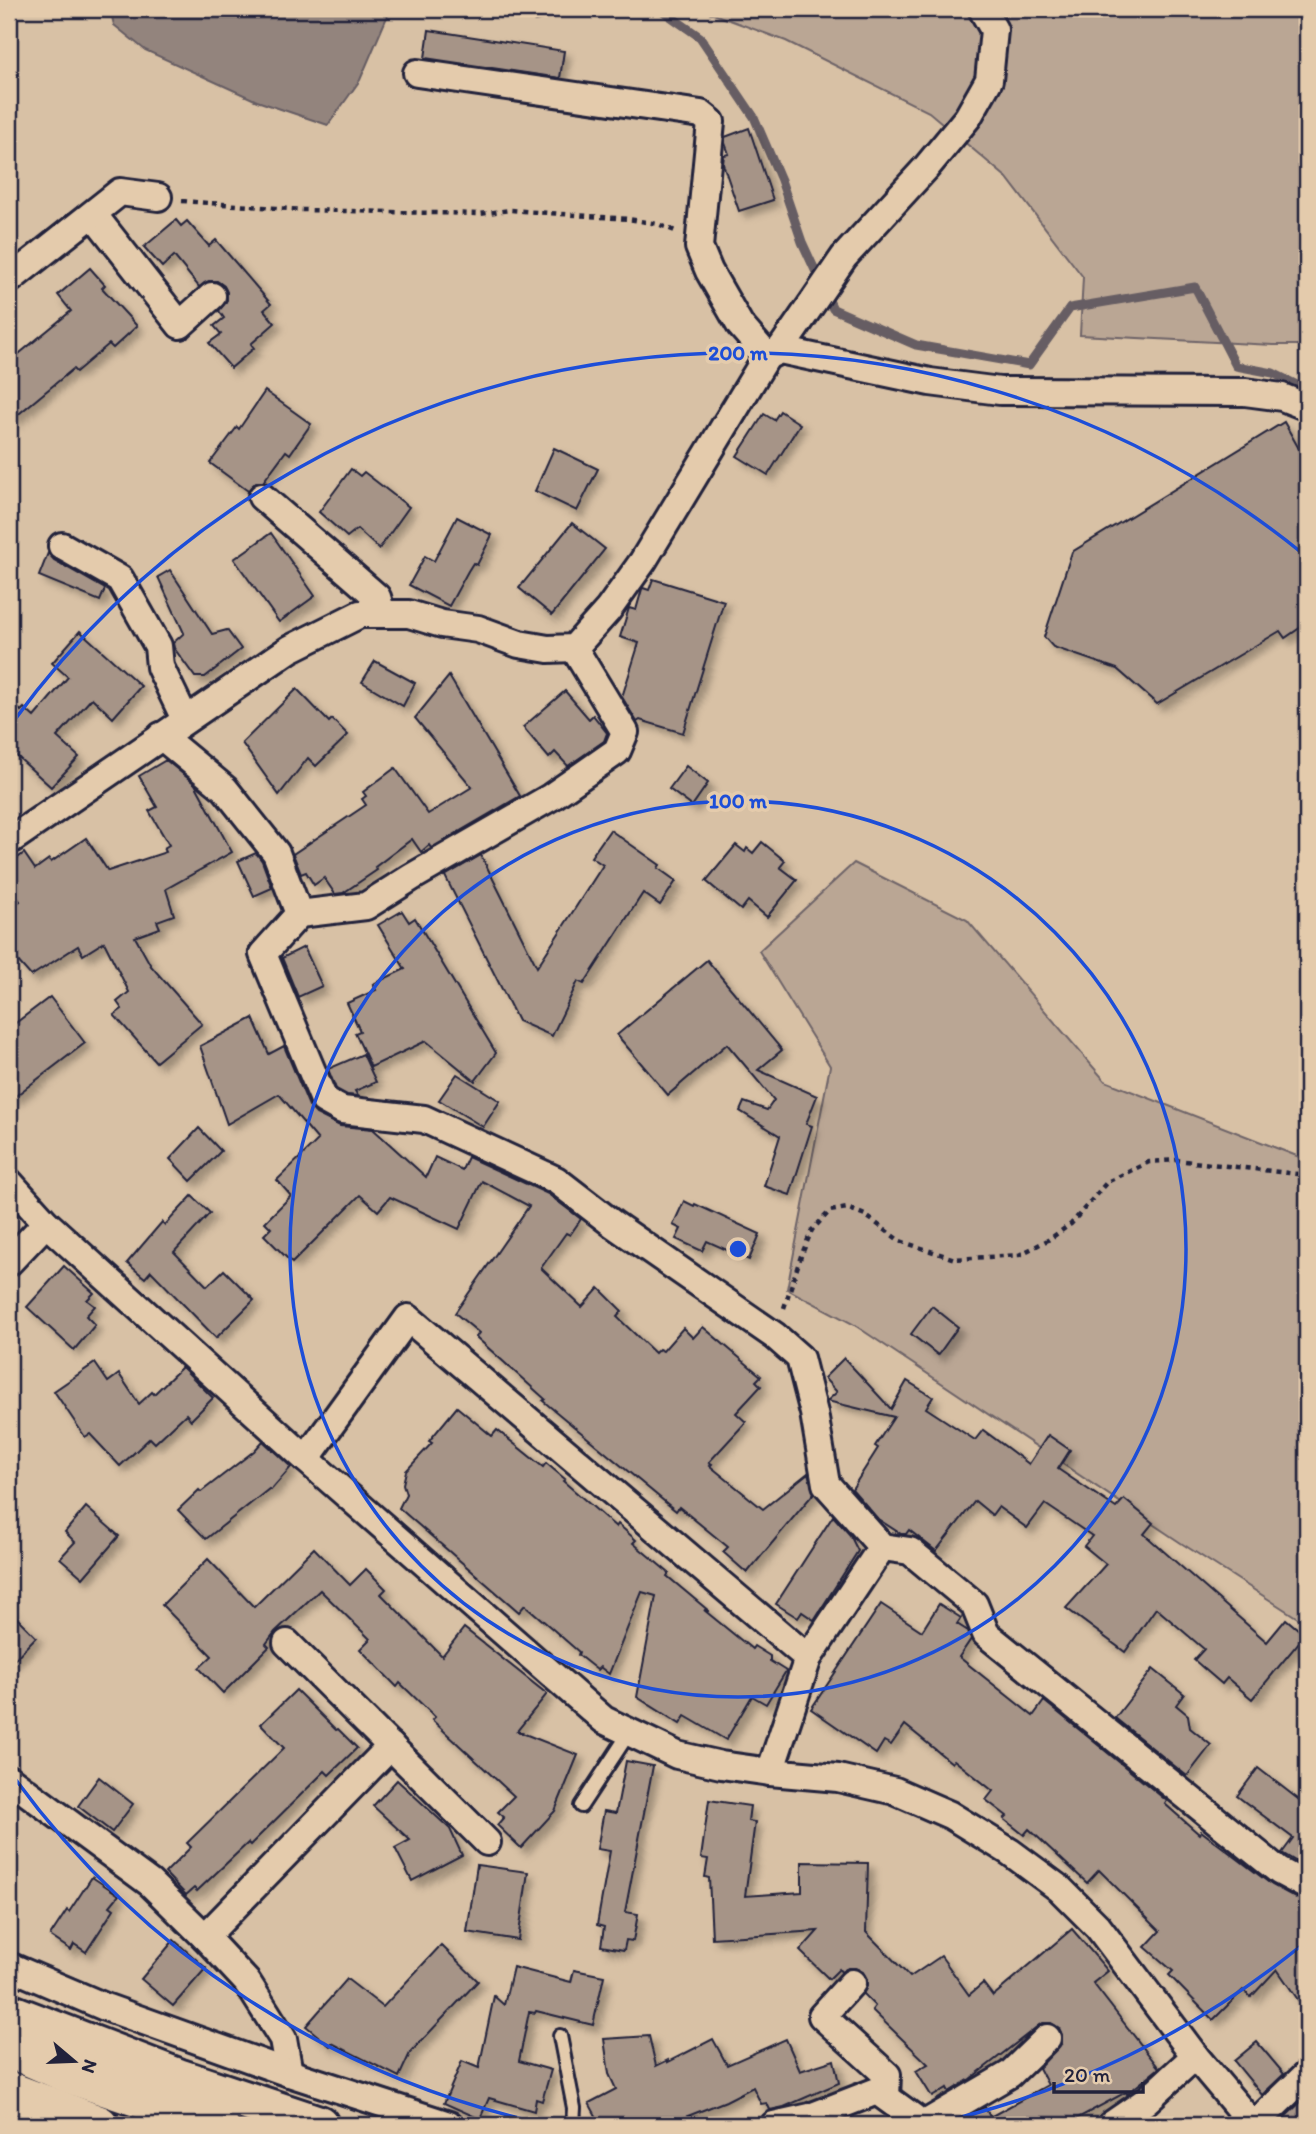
<svg xmlns="http://www.w3.org/2000/svg" width="1316" height="2134" viewBox="0 0 1316 2134" font-family="Itim,sans-serif">
  <style>
    .green { fill: #baa694; stroke: #6e6468; stroke-width: 2 }
    .water { fill: #93847d; stroke: #665d63; stroke-width: 2 }
    .lines { fill: none; stroke-linecap: round; stroke-linejoin: round }
    .stream { stroke: #665d63; stroke-width: 9 }
    .building { fill: #a69487; stroke: #22223b; stroke-width: 2; filter: url(#shadow) }
    .service-casing { stroke: #22223b; stroke-width: 18 }
    .minor-casing { stroke: #22223b; stroke-width: 32 }
    .trunk-casing { stroke: #22223b; stroke-width: 44 }
    .path { stroke: #22223b; stroke-width: 4.5; stroke-dasharray: 5 5; stroke-linecap: butt }
    .service { stroke: #e4cbac; stroke-width: 12 }
    .minor { stroke: #e4cbac; stroke-width: 26 }
    .trunk { stroke: #e4cbac; stroke-width: 38 }
    .ring { fill: none; stroke: #1d4ed8; stroke-width: 3.5 }
    .centre { fill: #1d4ed8; stroke: #e4cbac; stroke-width: 3.5 }
    .ring-label { font-size: 21px; text-anchor: middle; font-weight: bold; fill: #1d4ed8; stroke: #e4cbac; stroke-width: 7; stroke-linejoin: round; paint-order: stroke }
  </style>
  <defs>
    <filter id="shadow"><feDropShadow dx="6" dy="6" stdDeviation="3.5" flood-color="#0004"/></filter>
  </defs>
  <rect width="100%" height="100%" fill="#d8c1a5"/>
  <filter id="ink" filterUnits="userSpaceOnUse"><feTurbulence type="fractalNoise" baseFrequency=".0143" numOctaves="2"/><feDisplacementMap in="SourceGraphic" scale="14" xChannelSelector="R" yChannelSelector="G"/><feConvolveMatrix kernelMatrix="1 2 1 2 8 2 1 2 1" color-interpolation-filters="sRGB"/></filter>
  <g filter="url(#ink)">
    <g class="green">
      <path d="M 511,9 L 586,9 L 535,21 Z"/>
      <path d="M 700,9 L 1307,9 L 1307,345 L 1273,345 L 1080,335 L 1083,277 L 1007,178 L 929,112 L 786,41 Z"/>
      <path d="M 854,863 L 967,920 L 1105,1081 L 1307,1160 L 1307,1624 L 1181,1543 L 853,1324 L 787,1289 L 830,1066 L 759,951 Z"/>
    </g>
    <path class="water" d="M 110,9 L 389,9 L 390,10 L 360,80 L 328,125 L 257,101 L 145,50 L 114,25 Z"/>
    <g class="lines">
      <path class="stream" d="M 660,9 L 700,37 L 754,117 L 781,180 L 802,242 L 833,309 L 916,345 L 1029,365 L 1070,308 L 1195,287 L 1236,366 L 1273,373 L 1307,390"/>
    </g>
    <g class="building">
      <path d="M 429,30 L 564,51 L 560,78 L 425,58 Z"/>
      <path d="M 749,128 L 773,200 L 739,211 L 723,164 L 724,155 L 729,154 L 725,143 L 725,137 Z"/>
      <path d="M 176,220 L 181,226 L 187,221 L 209,246 L 216,240 L 271,304 L 264,310 L 275,323 L 251,344 L 254,348 L 231,368 L 209,343 L 221,334 L 214,326 L 224,318 L 219,311 L 227,300 L 227,292 L 224,286 L 217,281 L 209,281 L 199,287 L 174,256 L 162,267 L 144,247 Z"/>
      <path d="M 90,268 L 105,285 L 102,288 L 137,326 L 113,348 L 109,344 L 76,372 L 73,369 L 9,422 L 9,362 L 71,311 L 58,295 Z"/>
      <path d="M 265,391 L 311,424 L 290,454 L 286,451 L 263,482 L 256,482 L 248,491 L 210,463 L 237,427 L 239,429 Z"/>
      <path d="M 780,411 L 800,424 L 768,475 L 737,456 L 764,414 L 774,420 Z"/>
      <path d="M 1284,422 L 1307,463 L 1307,623 L 1285,638 L 1280,631 L 1157,704 L 1117,669 L 1053,647 L 1044,637 L 1072,552 Z"/>
      <path d="M 554,448 L 598,469 L 577,511 L 535,491 Z"/>
      <path d="M 351,469 L 360,476 L 364,472 L 409,507 L 379,549 L 357,529 L 347,537 L 319,512 Z"/>
      <path d="M 457,517 L 492,535 L 477,565 L 473,563 L 468,571 L 449,606 L 409,585 L 425,556 L 434,561 Z"/>
      <path d="M 572,523 L 605,549 L 552,615 L 519,588 Z"/>
      <path d="M 271,533 L 315,596 L 279,622 L 234,559 Z"/>
      <path d="M 48,553 L 54,560 L 105,589 L 100,601 L 39,576 Z"/>
      <path d="M 170,570 L 212,634 L 227,630 L 241,649 L 205,677 L 195,677 L 174,648 L 173,643 L 184,633 L 158,577 Z"/>
      <path d="M 653,579 L 724,601 L 683,733 L 640,720 L 637,722 L 622,697 L 639,643 L 620,637 L 629,608 L 636,610 L 642,589 L 643,588 L 649,590 Z"/>
      <path d="M 80,631 L 141,686 L 113,718 L 92,698 L 57,737 L 79,757 L 51,787 L 9,749 L 9,700 L 21,711 L 24,708 L 34,717 L 68,677 L 52,663 Z"/>
      <path d="M 375,661 L 415,683 L 403,706 L 362,682 Z"/>
      <path d="M 449,676 L 520,796 L 431,848 L 429,845 L 421,852 L 412,839 L 375,867 L 377,870 L 343,893 L 335,894 L 324,878 L 314,885 L 306,872 L 301,874 L 293,854 L 366,805 L 362,799 L 366,796 L 363,792 L 395,768 L 428,814 L 472,787 L 415,718 Z"/>
      <path d="M 297,689 L 329,722 L 332,719 L 348,735 L 316,766 L 308,758 L 279,795 L 242,743 Z"/>
      <path d="M 565,691 L 589,719 L 593,715 L 607,733 L 604,741 L 568,766 L 555,752 L 549,758 L 523,727 Z"/>
      <path d="M 166,760 L 195,784 L 232,852 L 166,889 L 174,915 L 157,921 L 160,928 L 135,937 L 151,966 L 202,1024 L 156,1062 L 114,1015 L 122,1009 L 117,1002 L 129,992 L 104,942 L 83,955 L 78,946 L 31,976 L 9,951 L 9,910 L 20,901 L 9,886 L 9,865 L 24,853 L 35,869 L 49,859 L 51,862 L 86,838 L 108,871 L 166,852 L 164,848 L 169,845 L 149,811 L 157,807 L 139,776 Z"/>
      <path d="M 686,766 L 708,783 L 692,806 L 669,789 Z"/>
      <path d="M 610,830 L 660,865 L 658,868 L 676,881 L 660,905 L 643,893 L 584,984 L 578,981 L 552,1036 L 518,1021 L 445,876 L 481,855 L 537,967 L 603,865 L 591,857 Z"/>
      <path d="M 762,842 L 785,861 L 780,867 L 797,880 L 767,917 L 748,901 L 741,910 L 706,881 L 736,845 L 745,852 L 747,848 L 753,853 Z"/>
      <path d="M 256,853 L 262,861 L 272,888 L 254,896 L 238,861 Z"/>
      <path d="M 402,911 L 409,922 L 415,918 L 496,1053 L 475,1081 L 426,1041 L 371,1067 L 355,1033 L 360,1031 L 347,1003 L 376,990 L 373,984 L 405,969 L 378,925 Z"/>
      <path d="M 304,947 L 322,986 L 298,997 L 282,958 Z"/>
      <path d="M 707,960 L 782,1050 L 758,1070 L 817,1096 L 806,1124 L 812,1126 L 790,1195 L 764,1186 L 780,1136 L 740,1111 L 744,1102 L 767,1110 L 774,1100 L 727,1044 L 668,1095 L 617,1035 Z"/>
      <path d="M 50,997 L 85,1043 L 9,1101 L 9,1028 Z"/>
      <path d="M 253,1018 L 269,1054 L 284,1046 L 309,1106 L 316,1114 L 340,1126 L 373,1129 L 426,1177 L 435,1157 L 462,1170 L 468,1157 L 548,1194 L 581,1219 L 570,1235 L 566,1233 L 541,1268 L 582,1307 L 599,1288 L 622,1311 L 617,1317 L 655,1353 L 659,1349 L 663,1351 L 683,1328 L 693,1338 L 703,1327 L 761,1376 L 756,1381 L 761,1386 L 736,1413 L 746,1422 L 709,1462 L 712,1464 L 710,1466 L 763,1509 L 808,1473 L 814,1493 L 747,1573 L 723,1552 L 728,1547 L 679,1507 L 676,1511 L 543,1401 L 545,1399 L 476,1337 L 479,1333 L 455,1313 L 529,1206 L 482,1181 L 459,1229 L 390,1197 L 378,1211 L 360,1195 L 292,1263 L 264,1235 L 271,1228 L 265,1222 L 291,1196 L 277,1180 L 318,1140 L 279,1094 L 227,1124 L 200,1046 Z"/>
      <path d="M 363,1054 L 376,1082 L 355,1091 L 358,1096 L 347,1095 L 336,1089 L 328,1069 Z"/>
      <path d="M 457,1074 L 500,1101 L 483,1127 L 439,1100 Z"/>
      <path d="M 199,1128 L 221,1151 L 191,1181 L 170,1159 Z"/>
      <path d="M 192,1196 L 210,1213 L 174,1252 L 207,1286 L 224,1270 L 254,1300 L 216,1338 L 151,1271 L 145,1278 L 127,1263 L 162,1222 L 165,1225 Z"/>
      <path d="M 684,1201 L 694,1206 L 695,1204 L 760,1234 L 749,1260 L 707,1241 L 702,1251 L 676,1239 L 681,1229 L 673,1225 Z"/>
      <path d="M 64,1266 L 94,1293 L 87,1300 L 95,1306 L 86,1316 L 95,1325 L 74,1350 L 27,1307 Z"/>
      <path d="M 932,1306 L 958,1327 L 938,1355 L 911,1334 Z"/>
      <path d="M 844,1358 L 891,1409 L 907,1381 L 933,1397 L 926,1408 L 975,1440 L 983,1430 L 1029,1464 L 1048,1435 L 1070,1450 L 1058,1469 L 1116,1508 L 1124,1499 L 1153,1523 L 1144,1534 L 1267,1642 L 1286,1619 L 1305,1635 L 1252,1699 L 1227,1678 L 1222,1684 L 1194,1660 L 1204,1649 L 1156,1608 L 1125,1652 L 1066,1608 L 1106,1564 L 1084,1546 L 1092,1536 L 1045,1504 L 1027,1528 L 998,1507 L 992,1515 L 975,1501 L 936,1551 L 909,1530 L 906,1534 L 901,1534 L 878,1519 L 852,1489 L 878,1448 L 875,1446 L 894,1417 L 827,1401 L 837,1392 L 824,1378 Z"/>
      <path d="M 95,1363 L 108,1382 L 119,1374 L 139,1404 L 152,1392 L 154,1394 L 182,1367 L 213,1398 L 191,1420 L 186,1414 L 155,1443 L 150,1438 L 120,1466 L 90,1434 L 85,1437 L 54,1391 Z"/>
      <path d="M 457,1407 L 492,1436 L 497,1430 L 543,1467 L 546,1463 L 565,1479 L 563,1481 L 616,1527 L 618,1524 L 636,1540 L 633,1543 L 669,1573 L 667,1576 L 709,1611 L 704,1610 L 752,1649 L 754,1646 L 770,1656 L 770,1661 L 786,1671 L 766,1704 L 752,1696 L 726,1740 L 685,1716 L 680,1724 L 637,1697 L 656,1596 L 642,1592 L 609,1674 L 600,1667 L 597,1670 L 578,1655 L 579,1652 L 525,1605 L 519,1612 L 399,1508 L 406,1494 L 403,1484 L 406,1471 L 432,1443 L 429,1441 Z"/>
      <path d="M 263,1441 L 291,1467 L 271,1490 L 269,1489 L 206,1539 L 178,1510 L 199,1490 L 201,1492 L 254,1451 Z"/>
      <path d="M 86,1507 L 119,1536 L 83,1578 L 60,1558 L 75,1542 L 65,1532 Z"/>
      <path d="M 833,1516 L 850,1535 L 858,1551 L 814,1620 L 802,1612 L 798,1618 L 776,1604 Z"/>
      <path d="M 314,1548 L 350,1585 L 366,1569 L 386,1589 L 381,1594 L 442,1656 L 464,1628 L 547,1694 L 517,1731 L 578,1755 L 555,1811 L 521,1848 L 497,1825 L 504,1817 L 498,1812 L 514,1796 L 432,1720 L 435,1717 L 400,1683 L 397,1687 L 360,1649 L 370,1639 L 320,1590 L 275,1632 L 266,1644 L 269,1647 L 223,1693 L 199,1668 L 212,1656 L 162,1605 L 208,1559 L 254,1607 Z"/>
      <path d="M 881,1604 L 922,1631 L 939,1604 L 961,1618 L 957,1624 L 968,1631 L 971,1639 L 959,1657 L 1033,1716 L 1044,1701 L 1167,1801 L 1165,1804 L 1199,1834 L 1201,1831 L 1272,1885 L 1300,1900 L 1307,1902 L 1307,2013 L 1277,1969 L 1251,1997 L 1243,1990 L 1213,2020 L 1169,1975 L 1173,1971 L 1145,1947 L 1160,1931 L 1099,1870 L 1087,1883 L 1029,1829 L 1024,1835 L 1004,1819 L 1007,1816 L 986,1800 L 993,1791 L 954,1760 L 952,1763 L 905,1725 L 891,1745 L 884,1741 L 876,1754 L 811,1709 Z"/>
      <path d="M 9,1610 L 36,1637 L 9,1665 Z"/>
      <path d="M 1153,1669 L 1184,1694 L 1176,1705 L 1188,1715 L 1190,1728 L 1211,1745 L 1187,1776 L 1115,1718 Z"/>
      <path d="M 296,1690 L 336,1730 L 338,1729 L 357,1748 L 329,1775 L 325,1771 L 250,1845 L 248,1843 L 197,1891 L 194,1888 L 186,1895 L 165,1873 L 191,1847 L 187,1843 L 284,1748 L 261,1724 Z"/>
      <path d="M 626,1761 L 653,1766 L 625,1912 L 638,1914 L 633,1941 L 626,1940 L 624,1950 L 601,1946 L 604,1927 L 597,1925 L 610,1851 L 597,1849 L 604,1811 L 616,1813 Z"/>
      <path d="M 1258,1768 L 1307,1806 L 1307,1868 L 1282,1853 L 1293,1838 L 1237,1796 Z"/>
      <path d="M 99,1777 L 133,1804 L 112,1832 L 78,1806 Z"/>
      <path d="M 397,1780 L 450,1829 L 462,1855 L 412,1881 L 395,1848 L 410,1840 L 373,1806 Z"/>
      <path d="M 709,1800 L 750,1806 L 748,1821 L 755,1822 L 745,1896 L 802,1892 L 802,1862 L 868,1863 L 866,1932 L 910,1977 L 941,1956 L 969,1995 L 983,1983 L 993,1996 L 1072,1929 L 1108,1971 L 1093,1983 L 1159,2068 L 1127,2094 L 1126,2092 L 1065,2125 L 966,2125 L 963,2120 L 985,2107 L 990,2117 L 1048,2085 L 1039,2068 L 1062,2043 L 1062,2035 L 1059,2028 L 1051,2023 L 1042,2023 L 970,2079 L 949,2092 L 947,2088 L 932,2097 L 916,2071 L 928,2064 L 872,2010 L 875,2006 L 863,1994 L 867,1986 L 867,1979 L 863,1972 L 855,1968 L 848,1968 L 841,1972 L 839,1969 L 829,1979 L 800,1951 L 818,1931 L 712,1938 L 709,1878 L 705,1877 L 708,1859 L 701,1858 Z"/>
      <path d="M 477,1865 L 528,1872 L 518,1940 L 467,1932 Z"/>
      <path d="M 92,1877 L 119,1895 L 110,1906 L 114,1909 L 86,1952 L 74,1944 L 71,1950 L 50,1936 L 67,1910 L 69,1912 Z"/>
      <path d="M 174,1940 L 206,1968 L 173,2006 L 141,1979 Z"/>
      <path d="M 441,1945 L 478,1981 L 410,2053 L 399,2077 L 332,2043 L 330,2046 L 306,2026 L 347,1979 L 383,2007 Z"/>
      <path d="M 513,1967 L 571,1982 L 574,1970 L 604,1976 L 593,2025 L 536,2011 L 535,2013 L 529,2012 L 519,2061 L 551,2070 L 542,2101 L 536,2099 L 534,2111 L 489,2098 L 480,2119 L 444,2103 L 462,2061 L 479,2068 L 494,1996 L 504,2005 Z"/>
      <path d="M 649,2036 L 656,2066 L 668,2060 L 668,2062 L 713,2039 L 727,2065 L 786,2039 L 800,2071 L 834,2060 L 839,2083 L 784,2107 L 770,2110 L 767,2103 L 761,2104 L 753,2087 L 726,2101 L 665,2125 L 601,2125 L 589,2103 L 616,2089 L 609,2074 L 604,2039 Z"/>
      <path d="M 1257,2042 L 1284,2074 L 1262,2095 L 1234,2061 Z"/>
      <path d="M 1305,2098 L 1307,2101 L 1307,2125 L 1288,2125 L 1283,2119 Z"/>
    </g>
    <g class="lines">
      <defs>
        <g id="service">
          <path d="M 581,1806 L 629,1733"/>
          <path d="M 560,2036 L 574,2108 L 573,2125"/>
        </g>
        <g id="minor">
          <path d="M 417,73 L 701,114 L 711,122 L 699,247 L 709,271 L 740,325 L 767,356 L 780,350 L 930,382 L 1000,391 L 1245,392 L 1282,397 L 1307,407"/>
          <path d="M 93,214 L 180,325 L 212,296"/>
          <path d="M 9,280 L 120,192 L 158,197"/>
          <path d="M 780,350 L 844,257 L 925,169 L 968,117 L 989,80 L 994,30 L 982,9"/>
          <path d="M 262,497 L 377,597 L 382,614"/>
          <path d="M 62,546 L 120,579 L 158,646 L 160,667 L 185,719"/>
          <path d="M 574,648 L 625,732 L 617,751 L 551,797 L 412,877 L 366,906 L 299,914 L 263,954 L 324,1100 L 342,1110 L 424,1119 L 556,1180 L 613,1224 L 775,1336 L 800,1358 L 814,1413 L 826,1484 L 882,1547 L 910,1551 L 974,1604 L 986,1634 L 1279,1871 L 1307,1886"/>
          <path d="M 161,736 L 225,789 L 276,853 L 299,914"/>
          <path d="M 9,841 L 290,649 L 360,614 L 409,614 L 442,624 L 478,629 L 519,644 L 548,649 L 574,648 L 608,610 L 643,561 L 767,356"/>
          <path d="M 9,1182 L 46,1223 L 306,1459 L 604,1720 L 677,1755 L 721,1765 L 770,1772 L 838,1778 L 895,1791 L 950,1815 L 1010,1852 L 1060,1889 L 1098,1927 L 1195,2056 L 1253,2125"/>
          <path d="M 9,1262 L 46,1223"/>
          <path d="M 306,1459 L 408,1318 L 808,1658"/>
          <path d="M 287,1643 L 487,1842"/>
          <path d="M 770,1772 L 808,1658 L 882,1547"/>
          <path d="M 9,1779 L 150,1883 L 205,1937 L 247,1982 L 283,2039 L 289,2073"/>
          <path d="M 205,1937 L 391,1746"/>
          <path d="M 9,1966 L 105,2007 L 289,2073 L 449,2125"/>
          <path d="M 852,1983 L 822,2016 L 887,2075 L 886,2097"/>
          <path d="M 774,2125 L 810,2117 L 877,2091 L 914,2118 L 921,2125"/>
          <path d="M 923,2125 L 1010,2074 L 1047,2038"/>
          <path d="M 1111,2125 L 1146,2101 L 1195,2056"/>
          <path d="M 1254,2125 L 1307,2074"/>
        </g>
        <g id="trunk">
          <path d="M 9,2013 L 178,2078 L 319,2125"/>
          <path d="M 9,2048 L 69,2074 L 219,2125"/>
          <path d="M 9,2091 L 99,2125"/>
        </g>
      </defs>
      <use href="#service" class="service-casing"/>
      <use href="#minor" class="minor-casing"/>
      <use href="#trunk" class="trunk-casing"/>
      <g class="path">
        <path d="M 182,201 L 302,210 L 480,214 L 510,210 L 628,219 L 658,224 L 675,231"/>
        <path d="M 784,1308 L 801,1256 L 812,1230 L 830,1211 L 847,1208 L 865,1215 L 900,1241 L 955,1259 L 1019,1255 L 1048,1240 L 1071,1224 L 1107,1182 L 1149,1162 L 1176,1160 L 1297,1174 L 1307,1171"/>
      </g>
      <use href="#service" class="service"/>
      <use href="#minor" class="minor"/>
      <use href="#trunk" class="trunk"/>
    </g>
  </g>
  <g class="ring">
    <circle cx="738" cy="1249" r="448"/>
    <path d="M1302 1945A896 896 0 0 1 932 2124M544 2124A896 896 0 0 1 13 1776M13 722A896 896 0 0 1 1302 553"/>
  </g>
  <circle cx="738" cy="1249" r="10" class="centre"/>
  <g class="ring-label">
    <text x="738" y="360">200 m</text>
    <text x="738" y="808">100 m</text>
  </g>
  <rect width="1316" height="2134" fill="none" stroke="#e4cbac" stroke-width="35"/>
  <rect x="18" y="18" width="1281" height="2099" fill="none" stroke="#22223b" stroke-width="2.5" filter="url(#ink)"/>
  <g transform="translate(74 2061) rotate(109)" stroke="#e4cbac" stroke-width="5" paint-order="stroke">
  <path d="M0-5L12 26L0 18L-12 26Z" fill="#22223b"/>
  <text y="-10" font-size="19" font-weight="bold" text-anchor="middle" fill="#22223b">N</text>
  </g>
  <path d="M1054 2082v10h89v-10" fill="none" stroke="#22223b" stroke-width="3.5"/>
  <text x="1064" y="2082" font-size="21" fill="#22223b" stroke="#e4cbac" stroke-width="5" paint-order="stroke">20 m</text>
</svg>
